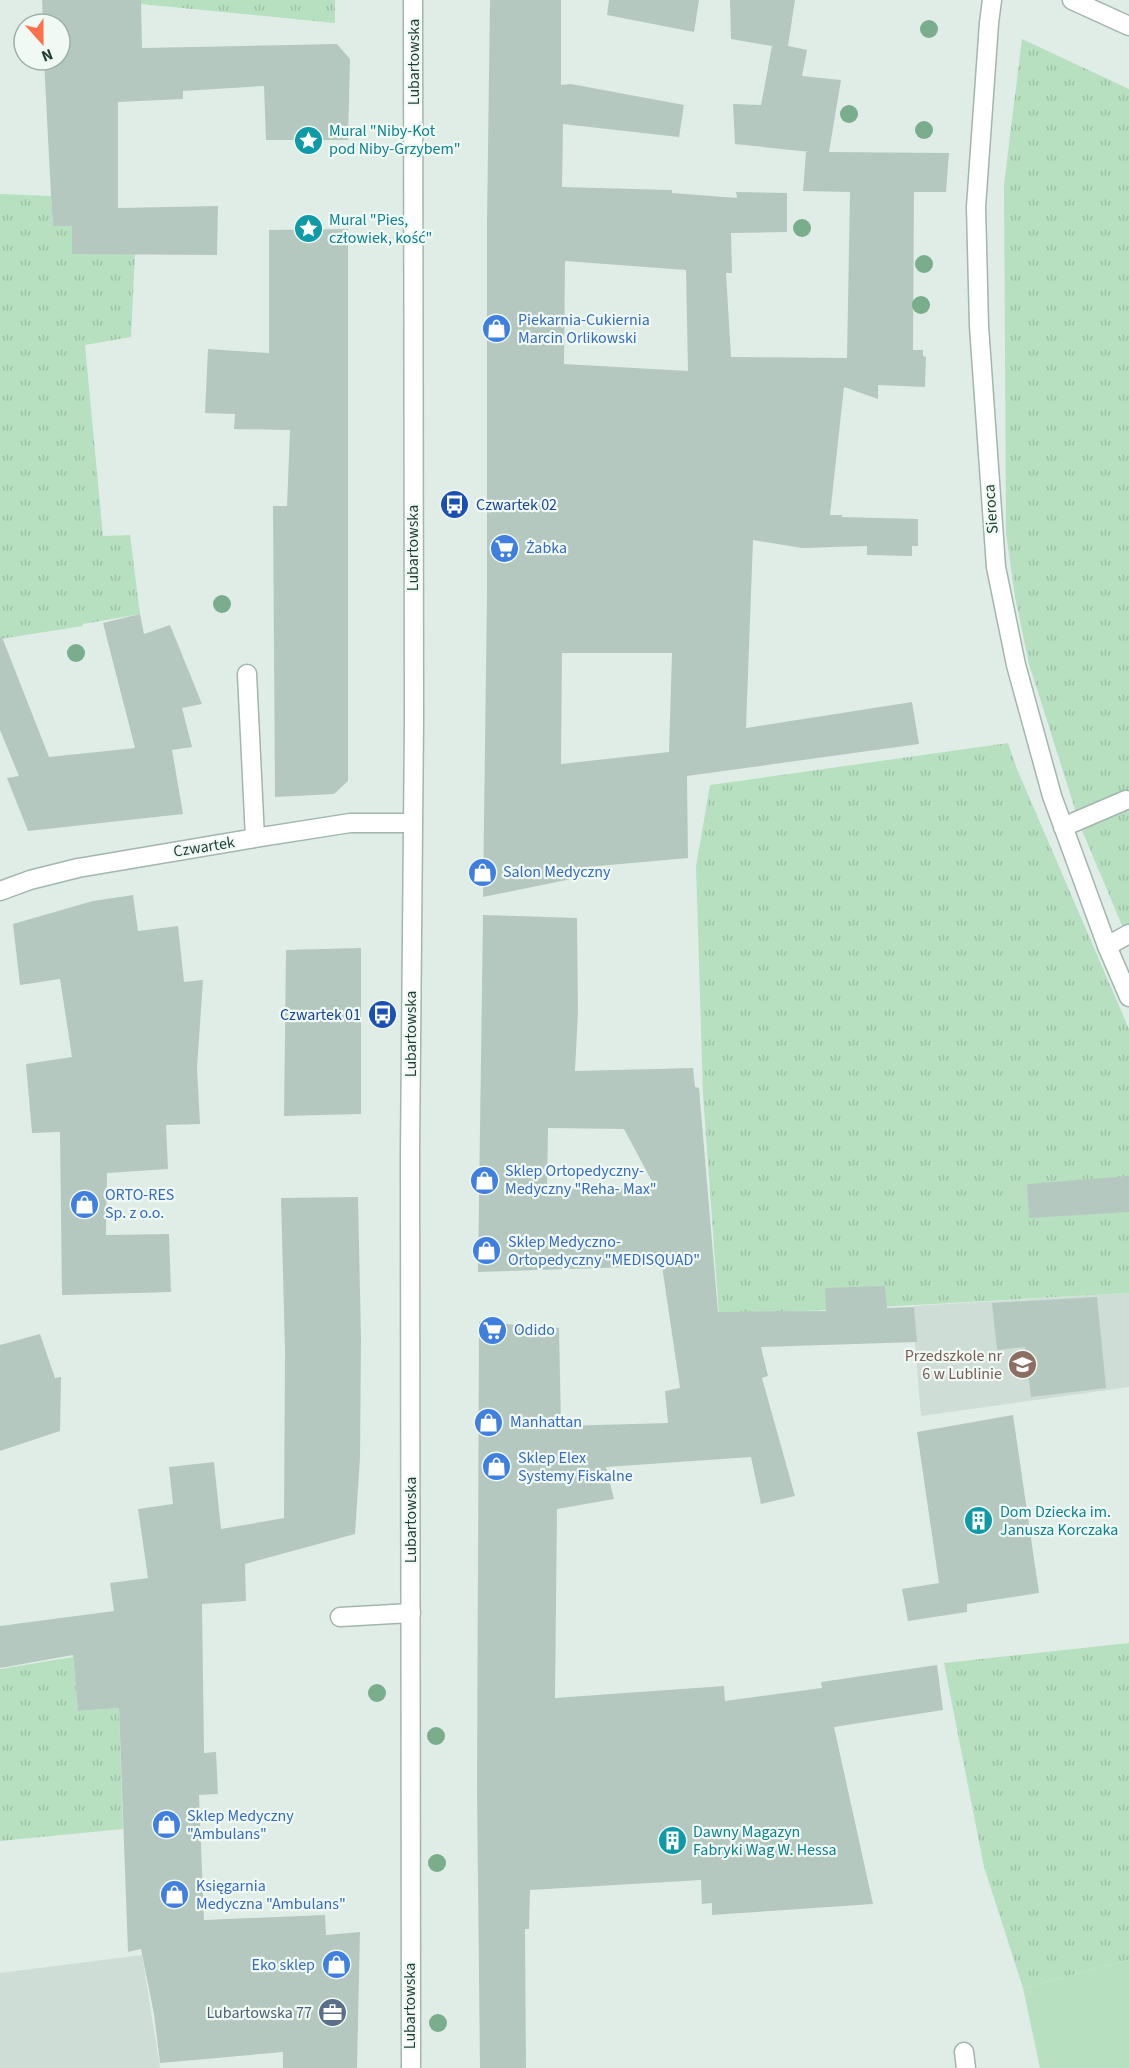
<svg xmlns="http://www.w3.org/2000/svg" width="1129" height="2068" viewBox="0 0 1129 2068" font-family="'Source Sans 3',sans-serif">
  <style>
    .built { fill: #ceddd5 }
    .grass { fill: url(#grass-tufts) }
    .garden { fill: #b7e0c0 }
    .building { fill: #b5c8bf; fill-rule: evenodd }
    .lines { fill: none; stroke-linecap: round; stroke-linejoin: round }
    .minor-casing { stroke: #a2b5ae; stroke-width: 21 }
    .minor { stroke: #fff; stroke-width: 18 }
    .tree { fill: #7aad8c }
    .labels { text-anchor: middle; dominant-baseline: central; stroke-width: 4.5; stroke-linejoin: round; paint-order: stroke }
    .street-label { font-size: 16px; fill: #1f3f35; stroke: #f1f9f5 }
    .culture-label { font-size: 16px; fill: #0d838f; stroke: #f1f9f5; text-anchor: start }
    .shop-label { font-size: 16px; fill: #366cbe; stroke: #f1f9f5; text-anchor: start }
    .transit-label { font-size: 16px; fill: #164399; stroke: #f1f9f5; text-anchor: start }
    .education-label { font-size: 16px; fill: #785e54; stroke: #f1f9f5; text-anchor: end }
    .service-label { font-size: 16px; fill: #4e5e75; stroke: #f1f9f5; text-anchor: end }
  </style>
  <defs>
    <pattern id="grass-tufts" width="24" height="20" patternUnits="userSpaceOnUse" patternTransform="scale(1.5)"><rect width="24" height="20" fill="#b7e0c0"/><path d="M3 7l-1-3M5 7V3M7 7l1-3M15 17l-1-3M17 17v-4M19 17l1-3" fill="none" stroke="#9dc1a6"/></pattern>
  </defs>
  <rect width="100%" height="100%" fill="#e0ede7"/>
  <g class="built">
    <path d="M 1129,1293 L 1129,1387 L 921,1416 L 915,1343 L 914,1306 Z"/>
    <path d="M 142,1955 L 160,2068 L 0,2068 L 0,1973 Z"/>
  </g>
  <g class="grass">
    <path d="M 141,0 L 335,0 L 335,23 L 141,4 Z"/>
    <path d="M 1022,39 L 1129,89 L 1129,934 L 1126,935 L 1081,828 L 1029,664 L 1015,597 L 1006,533 L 1004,184 Z"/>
    <path d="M 0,194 L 51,196 L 53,226 L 72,226 L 135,254 L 131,337 L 85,345 L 103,536 L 130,535 L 140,614 L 83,624 L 83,626 L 0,639 Z"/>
    <path d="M 1008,743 L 1017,769 L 1129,1029 L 1129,1293 L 719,1316 L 703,1095 L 696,866 L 710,785 Z"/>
    <path d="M 1129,1643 L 1129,1960 L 1023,1988 L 984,1867 L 944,1663 Z"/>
    <path d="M 73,1657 L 78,1711 L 119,1708 L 123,1829 L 0,1841 L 0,1669 Z"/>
  </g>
  <path class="garden" d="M 1129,1960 L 1129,2068 L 1040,2068 L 1023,1988 Z"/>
  <g class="building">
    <path d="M 42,0 L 141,0 L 142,48 L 337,44 L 350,59 L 348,140 L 266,140 L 264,86 L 183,91 L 183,99 L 118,102 L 118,208 L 218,206 L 217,255 L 72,254 L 72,226 L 53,226 L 51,196 L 44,60 L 60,60 L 60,24 L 43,24 Z"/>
    <path d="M 490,0 L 561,0 L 561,85 L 571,84 L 684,105 L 679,137 L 563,124 L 562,187 L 672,190 L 672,193 L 737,198 L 736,192 L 787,193 L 787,232 L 731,233 L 732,273 L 726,273 L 731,357 L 847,358 L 850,192 L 803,191 L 806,152 L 810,152 L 735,144 L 733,104 L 761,105 L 772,46 L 731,39 L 730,0 L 795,0 L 788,46 L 807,50 L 802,76 L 841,80 L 829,152 L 949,153 L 946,192 L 914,192 L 913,350 L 923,350 L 923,356 L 926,357 L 925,387 L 878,385 L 878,399 L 844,387 L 830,515 L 842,515 L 842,517 L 918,519 L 918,546 L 912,546 L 912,556 L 867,555 L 867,546 L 802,548 L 753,540 L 746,728 L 912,702 L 919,744 L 687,776 L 688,858 L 576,868 L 576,878 L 483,897 L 487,592 L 487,223 ZM 565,261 L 686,270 L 688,371 L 564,364 ZM 562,653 L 672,653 L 669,752 L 561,764 Z"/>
    <path d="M 609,0 L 699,0 L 694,32 L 607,15 Z"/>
    <path d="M 348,229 L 348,781 L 334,794 L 275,797 L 273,506 L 287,506 L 290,430 L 234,429 L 235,414 L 205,413 L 208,349 L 269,353 L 269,230 Z"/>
    <path d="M 140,614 L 144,634 L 170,625 L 202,704 L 182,708 L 192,747 L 172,750 L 183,814 L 28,831 L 7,778 L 19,776 L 0,730 L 0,638 L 2,637 L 49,757 L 135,748 L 103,623 Z"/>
    <path d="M 133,895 L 138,931 L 178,926 L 184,982 L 203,980 L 197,1068 L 200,1124 L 166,1125 L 168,1169 L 107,1173 L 106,1235 L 169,1234 L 171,1292 L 62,1295 L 60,1132 L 32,1133 L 26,1064 L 72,1057 L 60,979 L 20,985 L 13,924 L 93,901 Z"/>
    <path d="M 483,915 L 577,918 L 578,1012 L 575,1071 L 693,1068 L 695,1087 L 699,1088 L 718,1312 L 826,1311 L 825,1288 L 885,1286 L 887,1308 L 914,1307 L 917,1342 L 761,1347 L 768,1376 L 762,1378 L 795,1496 L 761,1504 L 751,1457 L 606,1467 L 614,1499 L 557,1509 L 555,1698 L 724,1686 L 725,1701 L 822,1688 L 821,1682 L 937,1665 L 943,1710 L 834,1727 L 873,1904 L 712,1915 L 712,1903 L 702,1904 L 701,1880 L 530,1890 L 529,1929 L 525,1929 L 526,2068 L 480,2068 L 477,1788 L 479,1322 L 559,1328 L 561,1426 L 668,1423 L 665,1391 L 680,1388 L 662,1266 L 478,1272 ZM 548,1128 L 624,1129 L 655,1187 L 547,1190 Z"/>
    <path d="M 361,948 L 361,1114 L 284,1116 L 286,950 Z"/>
    <path d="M 1129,1176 L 1129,1212 L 1029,1218 L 1027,1184 Z"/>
    <path d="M 358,1197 L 361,1338 L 360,1458 L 355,1534 L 245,1564 L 246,1601 L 202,1604 L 204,1753 L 216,1752 L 218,1794 L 199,1795 L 204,1920 L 325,1915 L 326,1935 L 360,1932 L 357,2068 L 283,2068 L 283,2052 L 160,2063 L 154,2014 L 141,1949 L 128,1952 L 119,1708 L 78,1711 L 73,1655 L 0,1668 L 0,1626 L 114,1611 L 110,1583 L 148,1578 L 138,1509 L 173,1504 L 169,1467 L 214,1462 L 221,1529 L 284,1518 L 285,1350 L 281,1198 Z"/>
    <path d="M 1097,1297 L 1106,1388 L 1031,1397 L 1025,1347 L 997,1350 L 992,1303 Z"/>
    <path d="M 40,1334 L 55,1378 L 61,1377 L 60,1431 L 0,1451 L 0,1345 Z"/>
    <path d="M 1013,1415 L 1039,1593 L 967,1604 L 967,1612 L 908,1621 L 902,1589 L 939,1583 L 917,1432 Z"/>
  </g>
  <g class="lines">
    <defs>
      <g id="minor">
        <path d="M 992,0 L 989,23 L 976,207 L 979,326 L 996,567 L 1016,665 L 1052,796 L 1107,946 L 1129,997"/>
        <path d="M 1072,0 L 1129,26"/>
        <path d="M 247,674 L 255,838"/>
        <path d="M 1063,827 L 1126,800"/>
        <path d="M 0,891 L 30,880 L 78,868 L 255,838 L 350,823 L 412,823"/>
        <path d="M 1107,946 L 1129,934"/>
        <path d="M 340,1617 L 411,1613"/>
        <path d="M 964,2052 L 966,2068"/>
        <path d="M 411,2068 L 410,1153 L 414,720 L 413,0"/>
      </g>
    </defs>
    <use href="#minor" class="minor-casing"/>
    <use href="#minor" class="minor"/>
  </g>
  <g class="tree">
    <circle cx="929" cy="29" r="9"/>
    <circle cx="849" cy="114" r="9"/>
    <circle cx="924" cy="130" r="9"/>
    <circle cx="802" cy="228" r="9"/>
    <circle cx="924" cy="264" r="9"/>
    <circle cx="921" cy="305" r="9"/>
    <circle cx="222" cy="604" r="9"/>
    <circle cx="76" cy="653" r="9"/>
    <circle cx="377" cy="1693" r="9"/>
    <circle cx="436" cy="1736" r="9"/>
    <circle cx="437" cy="1863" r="9"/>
    <circle cx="438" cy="2023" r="9"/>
  </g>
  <defs>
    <symbol id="sight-disc" viewBox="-11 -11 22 22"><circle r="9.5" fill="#0f9aa8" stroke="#f1f9f5"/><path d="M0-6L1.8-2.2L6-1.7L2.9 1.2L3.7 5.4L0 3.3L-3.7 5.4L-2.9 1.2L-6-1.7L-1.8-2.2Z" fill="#fff"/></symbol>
    <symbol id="shop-disc" viewBox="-11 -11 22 22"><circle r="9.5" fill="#3f7fe0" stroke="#f1f9f5"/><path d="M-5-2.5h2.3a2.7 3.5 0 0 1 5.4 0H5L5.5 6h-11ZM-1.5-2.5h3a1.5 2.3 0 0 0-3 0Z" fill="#fff"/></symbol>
    <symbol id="bus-disc" viewBox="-11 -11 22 22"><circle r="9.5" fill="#1a4fb4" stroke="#f1f9f5"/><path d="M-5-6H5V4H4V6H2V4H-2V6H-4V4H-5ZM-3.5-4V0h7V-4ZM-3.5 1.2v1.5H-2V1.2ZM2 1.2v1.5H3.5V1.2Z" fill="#fff"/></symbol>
    <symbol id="supermarket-disc" viewBox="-11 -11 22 22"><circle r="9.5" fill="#3f7fe0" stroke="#f1f9f5"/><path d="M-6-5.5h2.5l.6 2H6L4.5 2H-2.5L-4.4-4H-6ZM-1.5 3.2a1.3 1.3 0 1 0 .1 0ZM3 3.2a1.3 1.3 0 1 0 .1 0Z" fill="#fff"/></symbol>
    <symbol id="school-disc" viewBox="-11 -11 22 22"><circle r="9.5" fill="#8d6e63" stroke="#f1f9f5"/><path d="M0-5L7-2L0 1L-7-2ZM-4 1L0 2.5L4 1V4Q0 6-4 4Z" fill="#fff"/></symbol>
    <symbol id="building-disc" viewBox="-11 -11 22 22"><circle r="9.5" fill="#0f9aa8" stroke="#f1f9f5"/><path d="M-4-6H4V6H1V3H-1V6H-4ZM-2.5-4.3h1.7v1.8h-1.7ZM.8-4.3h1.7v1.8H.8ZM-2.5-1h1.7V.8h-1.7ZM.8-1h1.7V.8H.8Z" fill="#fff"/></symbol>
    <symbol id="office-disc" viewBox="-11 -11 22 22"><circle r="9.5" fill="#5c6f8a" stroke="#f1f9f5"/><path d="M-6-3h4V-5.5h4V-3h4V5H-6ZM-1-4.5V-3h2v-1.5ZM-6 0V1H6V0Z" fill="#fff"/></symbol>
  </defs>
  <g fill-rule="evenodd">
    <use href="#sight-disc" x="292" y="124" width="33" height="33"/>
    <use href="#sight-disc" x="292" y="212" width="33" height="33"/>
    <use href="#shop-disc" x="480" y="312" width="33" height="33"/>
    <use href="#bus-disc" x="438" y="488" width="33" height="33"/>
    <use href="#supermarket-disc" x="488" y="532" width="33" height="33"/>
    <use href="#shop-disc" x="466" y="856" width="33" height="33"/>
    <use href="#bus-disc" x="366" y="998" width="33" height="33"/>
    <use href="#shop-disc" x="468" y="1164" width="33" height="33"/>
    <use href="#shop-disc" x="68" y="1188" width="33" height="33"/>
    <use href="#shop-disc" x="470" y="1234" width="33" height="33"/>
    <use href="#supermarket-disc" x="476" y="1314" width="33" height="33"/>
    <use href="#school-disc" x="1006" y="1348" width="33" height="33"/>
    <use href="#shop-disc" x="472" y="1406" width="33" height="33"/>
    <use href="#shop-disc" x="480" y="1450" width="33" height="33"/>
    <use href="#building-disc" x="962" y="1504" width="33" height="33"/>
    <use href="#shop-disc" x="150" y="1808" width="33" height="33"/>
    <use href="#building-disc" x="656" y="1824" width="33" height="33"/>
    <use href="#shop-disc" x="158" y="1878" width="33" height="33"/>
    <use href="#shop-disc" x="320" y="1948" width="33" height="33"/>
    <use href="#office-disc" x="316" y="1996" width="33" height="33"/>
  </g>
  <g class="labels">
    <g class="street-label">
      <text transform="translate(414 62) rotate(-90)">Lubartowska</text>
      <text transform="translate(991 509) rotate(-94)">Sieroca</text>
      <text transform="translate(413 548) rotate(-90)">Lubartowska</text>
      <text transform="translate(204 847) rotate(-9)">Czwartek</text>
      <text transform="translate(411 1034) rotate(-90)">Lubartowska</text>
      <text transform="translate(411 1520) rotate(-90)">Lubartowska</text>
      <text transform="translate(410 2006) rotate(-90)">Lubartowska</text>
    </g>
    <g class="culture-label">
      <text x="329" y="131">Mural "Niby-Kot<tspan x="329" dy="18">pod Niby-Grzybem"</tspan></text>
      <text x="329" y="220">Mural "Pies,<tspan x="329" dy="18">człowiek, kość"</tspan></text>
      <text x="1000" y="1512">Dom Dziecka im.<tspan x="1000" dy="18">Janusza Korczaka</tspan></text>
      <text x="693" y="1832">Dawny Magazyn<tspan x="693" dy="18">Fabryki Wag W. Hessa</tspan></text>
    </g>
    <g class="shop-label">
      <text x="518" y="320">Piekarnia-Cukiernia<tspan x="518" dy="18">Marcin Orlikowski</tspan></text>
      <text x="526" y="548">Żabka</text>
      <text x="503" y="872">Salon Medyczny</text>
      <text x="505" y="1171">Sklep Ortopedyczny-<tspan x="505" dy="18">Medyczny "Reha- Max"</tspan></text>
      <text x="105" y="1195">ORTO-RES<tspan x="105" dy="18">Sp. z o.o.</tspan></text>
      <text x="508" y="1242">Sklep Medyczno-<tspan x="508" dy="18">Ortopedyczny "MEDISQUAD"</tspan></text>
      <text x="514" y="1330">Odido</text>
      <text x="510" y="1422">Manhattan</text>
      <text x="518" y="1458">Sklep Elex<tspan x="518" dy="18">Systemy Fiskalne</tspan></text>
      <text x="187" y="1816">Sklep Medyczny<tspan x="187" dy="18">"Ambulans"</tspan></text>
      <text x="196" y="1886">Księgarnia<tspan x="196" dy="18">Medyczna "Ambulans"</tspan></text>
      <text x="315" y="1965" text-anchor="end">Eko sklep</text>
    </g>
    <g class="transit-label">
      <text x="476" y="505">Czwartek 02</text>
      <text x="361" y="1015" text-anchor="end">Czwartek 01</text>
    </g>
    <g class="education-label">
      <text x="1002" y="1356">Przedszkole nr<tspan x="1002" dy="18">6 w Lublinie</tspan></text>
    </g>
    <g class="service-label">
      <text x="312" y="2013">Lubartowska 77</text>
    </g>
  </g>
  <g transform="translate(42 42) rotate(159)"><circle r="28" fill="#f1f9f5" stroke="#9dafa8" stroke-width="1.5"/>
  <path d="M0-4.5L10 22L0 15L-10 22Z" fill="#fe714d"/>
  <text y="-9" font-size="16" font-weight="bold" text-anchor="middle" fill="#1f3f35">N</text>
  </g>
</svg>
